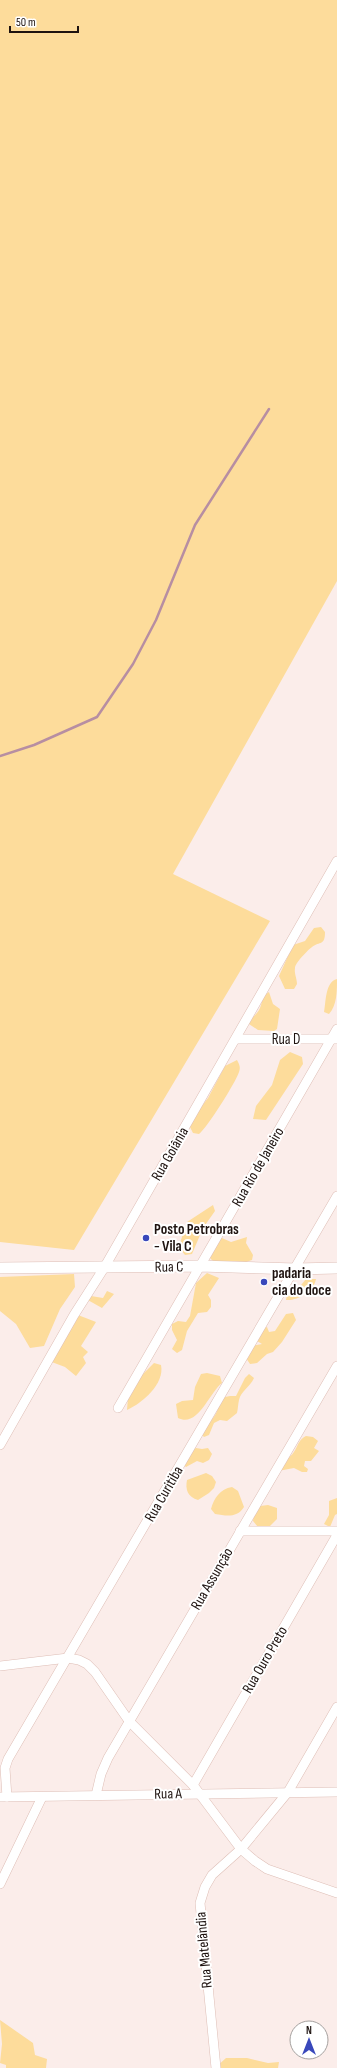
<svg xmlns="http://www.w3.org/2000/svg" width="337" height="2068" viewBox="0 0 337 2068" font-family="'Sofia Sans Condensed',sans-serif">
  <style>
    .green { fill: #fddc9b }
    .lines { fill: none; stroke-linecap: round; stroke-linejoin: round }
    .stream { stroke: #b78ea2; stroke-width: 2.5 }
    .minor-casing { stroke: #debeb6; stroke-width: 10 }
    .tertiary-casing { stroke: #debeb6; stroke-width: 12 }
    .minor { stroke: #fff; stroke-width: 9 }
    .tertiary { stroke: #fff; stroke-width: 11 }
    .poi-dot { fill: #3948bb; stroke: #fff; stroke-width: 1.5 }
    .labels { text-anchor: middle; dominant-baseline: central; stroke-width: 4; stroke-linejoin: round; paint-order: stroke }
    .street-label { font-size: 15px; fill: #1e1310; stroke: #fff }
    .poi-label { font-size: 15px; font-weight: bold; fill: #1e1310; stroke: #fff; text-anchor: start }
  </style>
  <rect width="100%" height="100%" fill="#fbedea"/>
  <g class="green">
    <path d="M 0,0 L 337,0 L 337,581 L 173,874 L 270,921 L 74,1250 L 0,1242 Z"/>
    <path d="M 321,927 L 325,932 C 325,946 320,941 312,947 C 308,950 295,963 295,968 C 294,973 297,979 297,984 L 294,989 L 285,989 L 279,976 L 293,945 L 305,941 L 314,928 Z"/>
    <path d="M 337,979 C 337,991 337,1005 329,1014 L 324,1012 C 326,1002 325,982 337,979 Z"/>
    <path d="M 269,992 L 273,1004 L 280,1009 L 277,1029 L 274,1031 L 258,1030 L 249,1024 C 251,1017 257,1015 260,1008 C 263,1001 261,997 269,992 Z"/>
    <path d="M 290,1052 L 302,1057 L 303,1064 L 266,1120 L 253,1119 L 256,1106 L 272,1085 L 280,1060 Z"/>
    <path d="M 237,1060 C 239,1064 241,1067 239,1072 C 236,1082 207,1128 199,1134 L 193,1133 L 190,1127 L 191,1120 L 208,1098 L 225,1066 Z"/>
    <path d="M 213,1205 L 215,1211 L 203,1228 L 192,1254 L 185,1255 L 181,1250 L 180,1243 L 187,1222 Z"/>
    <path d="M 222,1235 L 222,1238 L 231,1242 L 247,1237 L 246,1243 L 253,1255 L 252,1260 L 243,1263 L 215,1263 L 210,1258 Z"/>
    <path d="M 207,1273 L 219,1278 L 208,1295 L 211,1300 L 211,1307 L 207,1312 L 198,1313 L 187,1331 L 182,1350 L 177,1353 L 172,1349 L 177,1340 L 172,1330 L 172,1324 L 178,1321 L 186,1322 L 190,1316 L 196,1283 Z"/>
    <path d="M 74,1274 L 75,1287 L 60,1309 L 44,1346 L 30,1348 L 16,1324 L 0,1311 L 0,1277 Z"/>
    <path d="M 306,1279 L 316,1279 C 314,1291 298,1301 286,1300 L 287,1295 L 293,1289 L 297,1290 Z"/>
    <path d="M 107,1291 L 114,1294 L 102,1308 L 86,1299 L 91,1296 L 103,1298 Z"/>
    <path d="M 293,1313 L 296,1320 L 282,1342 L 273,1352 L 267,1354 L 257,1363 L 250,1364 L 246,1358 L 252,1346 L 262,1344 L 257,1341 L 263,1328 L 267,1327 L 269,1332 L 275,1331 L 286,1314 Z"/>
    <path d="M 78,1315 L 96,1322 L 81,1346 L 88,1352 L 83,1357 L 86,1363 L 76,1376 L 65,1367 L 49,1361 Z"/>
    <path d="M 154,1363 L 161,1365 C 165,1384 142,1403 127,1410 L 128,1397 L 140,1377 Z"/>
    <path d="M 207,1373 L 220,1376 L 222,1383 C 209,1393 198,1428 178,1418 L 176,1404 L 182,1401 L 193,1400 L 195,1387 L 201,1374 Z"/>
    <path d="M 249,1374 L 254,1378 C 250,1387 241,1391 239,1400 C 238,1404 238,1409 237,1413 L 227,1421 L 220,1420 L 214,1423 L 209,1435 L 204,1437 L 200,1433 C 204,1427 209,1424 213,1418 C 223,1406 214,1395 236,1396 L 245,1378 Z"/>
    <path d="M 306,1436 L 313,1437 L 318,1441 L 314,1448 L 319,1451 L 311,1461 L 305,1461 L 304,1466 L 308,1469 L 307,1472 L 302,1472 L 294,1468 L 278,1471 L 279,1463 C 301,1454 293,1443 306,1436 Z"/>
    <path d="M 196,1448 L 202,1449 L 208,1448 L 212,1454 L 209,1460 L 203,1463 L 197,1461 L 186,1467 L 183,1464 L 192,1450 Z"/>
    <path d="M 206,1473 L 212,1476 L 216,1482 L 214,1488 L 209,1493 L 198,1500 C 188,1497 185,1490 187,1480 Z"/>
    <path d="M 232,1487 L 238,1491 L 244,1507 C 237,1518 227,1516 215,1514 L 211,1509 C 214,1498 220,1489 232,1487 Z"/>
    <path d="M 337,1498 L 337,1514 L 335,1515 L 330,1527 L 324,1524 L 329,1515 L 329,1501 Z"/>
    <path d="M 268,1505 L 277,1508 L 277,1519 L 268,1528 L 258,1527 L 253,1521 L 254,1514 L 260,1506 Z"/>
    <path d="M 0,2020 L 33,2043 L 35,2055 L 47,2059 L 46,2068 L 6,2068 L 6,2065 L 0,2063 L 2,2044 Z"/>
    <path d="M 226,2058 L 247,2058 L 268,2063 L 279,2062 L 278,2068 L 215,2068 Z"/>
  </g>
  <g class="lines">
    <path class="stream" d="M 0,756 L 34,745 L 97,717 L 133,664 L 156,620 L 195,525 L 269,409"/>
    <defs>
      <g id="minor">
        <path d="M 236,1039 L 336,1039"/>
        <path d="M 118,1408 L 337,1029"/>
        <path d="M 0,1445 L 74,1315 L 104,1268 L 337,861"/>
        <path d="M 240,1531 L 337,1531"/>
        <path d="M 0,1666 L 68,1658 L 79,1660 L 87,1664 L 95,1672 L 129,1721 L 193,1785 L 241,1849 L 255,1861 L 267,1869 L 337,1893"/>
        <path d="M 193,1785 L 337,1535"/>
        <path d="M 96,1795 L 101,1774 L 108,1758 L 337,1366"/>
        <path d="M 0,1797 L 337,1792"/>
        <path d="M 7,1797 L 5,1768 L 8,1759 L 337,1196"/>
        <path d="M 0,1884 L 42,1797"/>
        <path d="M 216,2068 L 200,1903 L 205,1887 L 212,1875 L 241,1849 L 288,1792 L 337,1707"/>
      </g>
      <path id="tertiary" d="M 0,1268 L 200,1266 L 296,1269 L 337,1268"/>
    </defs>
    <use href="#minor" class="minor-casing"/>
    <use href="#tertiary" class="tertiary-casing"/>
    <use href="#minor" class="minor"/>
    <use href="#tertiary" class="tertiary"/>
  </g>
  <g class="poi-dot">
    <circle cx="146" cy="1238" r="4"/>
    <circle cx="264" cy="1282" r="4"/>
  </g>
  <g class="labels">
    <g class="street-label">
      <text x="286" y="1039">Rua D</text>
      <text transform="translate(170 1154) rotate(-60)">Rua Goiânia</text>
      <text transform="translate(258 1167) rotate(-60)">Rua Rio de Janeiro</text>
      <text transform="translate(169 1267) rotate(-1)">Rua C</text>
      <text transform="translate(164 1494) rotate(-60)">Rua Curitiba</text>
      <text transform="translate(212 1579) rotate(-60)">Rua Assunção</text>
      <text transform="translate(265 1660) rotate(-60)">Rua Ouro Preto</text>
      <text transform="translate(168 1794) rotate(-1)">Rua A</text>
      <text transform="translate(204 1950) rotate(-95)">Rua Matelândia</text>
    </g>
    <g class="poi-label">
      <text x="154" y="1229">Posto Petrobras<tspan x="154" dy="17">- Vila C</tspan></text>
      <text x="272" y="1273">padaria<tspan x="272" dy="17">cia do doce</tspan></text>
    </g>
  </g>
  <g transform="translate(309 2040)"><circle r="19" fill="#ffffff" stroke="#a5a19f"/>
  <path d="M0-3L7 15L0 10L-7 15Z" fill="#3948bb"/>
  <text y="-6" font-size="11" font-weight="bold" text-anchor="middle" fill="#1e1310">N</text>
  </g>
  <path d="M10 26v6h68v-6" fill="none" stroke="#1e1310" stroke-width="2"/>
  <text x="16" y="26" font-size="12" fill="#1e1310" stroke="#ffffff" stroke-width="3" paint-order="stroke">50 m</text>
</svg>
